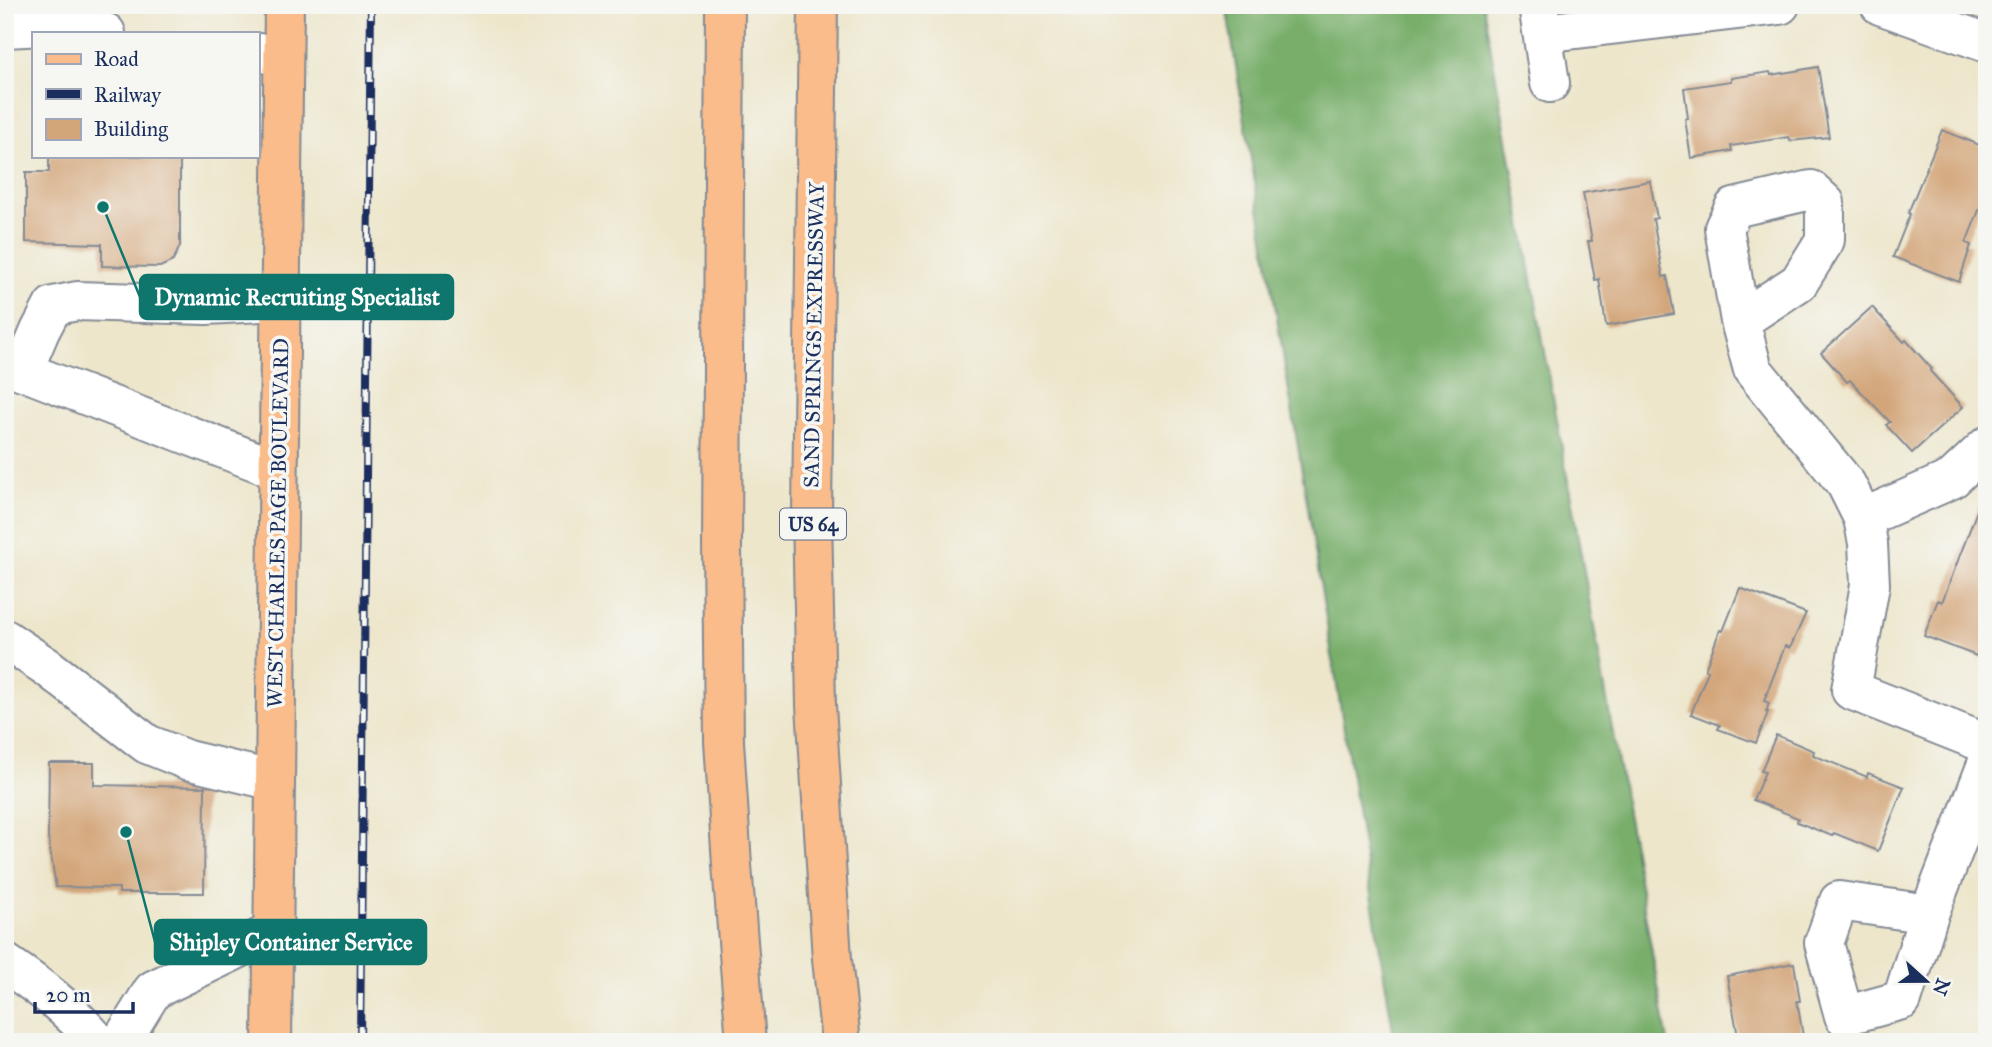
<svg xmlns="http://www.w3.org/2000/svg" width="1992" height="1047" viewBox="0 0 1992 1047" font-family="'IM FELL Great Primer',serif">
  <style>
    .forest { fill: #78ae6b; stroke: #4a6e64; stroke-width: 2 }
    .building { fill: #d3a67a }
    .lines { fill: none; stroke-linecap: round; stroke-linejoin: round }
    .minor-casing { stroke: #848a94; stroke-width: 42 }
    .major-casing { stroke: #848a94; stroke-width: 42 }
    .highway-casing { stroke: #848a94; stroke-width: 42 }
    .minor { stroke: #fff; stroke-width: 38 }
    .major { stroke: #f9bc8a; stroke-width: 38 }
    .highway { stroke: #f9bc8a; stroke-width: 38 }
    .rail-casing { stroke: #1b2f5e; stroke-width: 8 }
    .rail { stroke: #f6f6f2; stroke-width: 5; stroke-dasharray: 16; stroke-linecap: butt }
    .labels { text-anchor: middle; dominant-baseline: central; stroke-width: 7; stroke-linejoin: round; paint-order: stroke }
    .shield { fill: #f6f6f2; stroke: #5d6b8a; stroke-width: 2 }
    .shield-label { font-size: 19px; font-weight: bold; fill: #1b2f5e }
    .street-label { font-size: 21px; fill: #1b2f5e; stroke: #f6f6f2 }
    .leader { fill: none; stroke: #0f766e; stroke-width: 2.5 }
    .callout-dot { fill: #0f766e; stroke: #f6f6f2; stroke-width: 2.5 }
    .callout { fill: #0f766e; stroke: #0f766e; stroke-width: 2.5 }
    .callout-label { font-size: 23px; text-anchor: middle; font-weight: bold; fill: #fff }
  </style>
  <rect width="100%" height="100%" fill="#f6f6f2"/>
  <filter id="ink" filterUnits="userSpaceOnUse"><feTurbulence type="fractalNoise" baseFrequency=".0143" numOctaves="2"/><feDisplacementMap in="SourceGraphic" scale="14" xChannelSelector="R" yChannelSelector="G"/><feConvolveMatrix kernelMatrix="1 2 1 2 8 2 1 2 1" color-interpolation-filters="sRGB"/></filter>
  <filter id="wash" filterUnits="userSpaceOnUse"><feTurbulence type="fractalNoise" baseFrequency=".00686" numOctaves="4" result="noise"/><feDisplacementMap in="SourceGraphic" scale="28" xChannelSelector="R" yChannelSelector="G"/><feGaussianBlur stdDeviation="1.57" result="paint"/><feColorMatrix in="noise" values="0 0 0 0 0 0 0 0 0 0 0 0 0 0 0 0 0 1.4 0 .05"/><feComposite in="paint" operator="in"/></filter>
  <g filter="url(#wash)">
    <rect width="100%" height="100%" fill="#ede6cb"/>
    <path class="forest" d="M 1226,5 L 1483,5 L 1668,1042 L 1395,1042 Z"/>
    <g id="blocks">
      <g class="building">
        <path d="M 1818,67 L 1829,137 L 1790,141 L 1789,137 L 1731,146 L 1732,151 L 1691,158 L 1685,119 L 1688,118 L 1684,88 L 1731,81 L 1731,78 L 1770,72 L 1771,75 Z"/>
        <path d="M 1942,130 L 1987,148 L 1987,190 L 1966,243 L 1971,245 L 1959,282 L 1893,257 L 1910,214 L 1908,213 Z"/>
        <path d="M 49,156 L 180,156 L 180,246 L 173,261 L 160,267 L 102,266 L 102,244 L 26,242 L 26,172 L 49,172 Z"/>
        <path d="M 1650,181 L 1657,218 L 1653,219 L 1663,277 L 1667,276 L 1674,314 L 1606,326 L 1599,279 L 1595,280 L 1588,241 L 1592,241 L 1583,193 Z"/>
        <path d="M 1872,307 L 1904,342 L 1906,340 L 1932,369 L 1930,371 L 1963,407 L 1912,453 L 1886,425 L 1890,422 L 1850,380 L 1847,382 L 1821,353 Z"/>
        <path d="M 1985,490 L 1987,491 L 1987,660 L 1924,636 L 1938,600 L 1942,602 Z"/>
        <path d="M 1740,588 L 1806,613 L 1790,648 L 1785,646 L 1764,701 L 1769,703 L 1766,712 L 1768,712 L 1756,743 L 1718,729 L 1720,725 L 1691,714 L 1708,671 L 1705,670 L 1720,630 L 1723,631 Z"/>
        <path d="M 1776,735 L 1814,751 L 1813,755 L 1867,777 L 1868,773 L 1904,787 L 1878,851 L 1834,833 L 1832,836 L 1797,822 L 1798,818 L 1753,800 L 1765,772 L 1761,771 Z"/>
        <path d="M 49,763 L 94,763 L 94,785 L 205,787 L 204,893 L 119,893 L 119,888 L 56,887 L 48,837 Z"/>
        <path d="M 1794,963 L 1800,1001 L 1797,1001 L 1804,1042 L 1739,1042 L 1727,976 Z"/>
      </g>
    </g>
  </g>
  <g filter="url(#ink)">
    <use href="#blocks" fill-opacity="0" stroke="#848a94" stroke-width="2"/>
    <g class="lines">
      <defs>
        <g id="minor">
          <path d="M 1538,5 L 1550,83"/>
          <path d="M 1880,5 L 1987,43"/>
          <path d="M 5,28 L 44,26 L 106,33"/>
          <path d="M 1543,33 L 1780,5"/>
          <path d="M 257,53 L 283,54"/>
          <path d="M 1740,321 L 1799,282 L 1825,240 L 1825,203 L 1811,190 L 1734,208 L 1724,228 L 1740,321 L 1753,370 L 1846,484 L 1863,518 L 1868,543 L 1870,585 L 1851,690 L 1987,744"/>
          <path d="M 5,364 L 278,470"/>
          <path d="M 23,371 L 40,331 L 53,306 L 77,301 L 206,305 L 280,301"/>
          <path d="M 1863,518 L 1952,479 L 1987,446"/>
          <path d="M 5,639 L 47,667 L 147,744 L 187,760 L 275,781"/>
          <path d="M 1929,914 L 1839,901 L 1824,943 L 1844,1016 L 1902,1000 L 1929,914 L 1987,764"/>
          <path d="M 5,963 C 42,988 69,1009 98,1042"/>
          <path d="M 121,1042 L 153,990 L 273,932"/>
        </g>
        <path id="major" d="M 272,1042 L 284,5"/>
        <g id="highway">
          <path d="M 725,5 L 722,545 L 724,741 L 732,865 L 746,1042"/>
          <path d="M 818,5 L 812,515 L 816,705 L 832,959 L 841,1042"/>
        </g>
      </defs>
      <use href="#minor" class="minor-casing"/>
      <use href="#major" class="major-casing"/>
      <use href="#highway" class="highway-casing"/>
      <use href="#minor" class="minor"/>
      <use href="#major" class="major"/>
      <use href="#highway" class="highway"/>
      <defs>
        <path id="rail" d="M 360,1042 L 371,5"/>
      </defs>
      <use href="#rail" class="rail-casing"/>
      <use href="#rail" class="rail"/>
    </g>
  </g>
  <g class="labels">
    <rect class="shield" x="780" y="508.5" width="66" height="31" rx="5"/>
    <g class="shield-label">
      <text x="813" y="524">US 64</text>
    </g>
    <g class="street-label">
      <text transform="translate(814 335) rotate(-89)">SAND SPRINGS EXPRESSWAY</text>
      <text transform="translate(278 523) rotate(-89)">WEST CHARLES PAGE BOULEVARD</text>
    </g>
  </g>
  <path class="leader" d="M103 207L140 297M126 832L155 942"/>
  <g class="callout-dot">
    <circle cx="103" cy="207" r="7"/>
    <circle cx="126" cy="832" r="7"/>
  </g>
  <g class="callout">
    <rect x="140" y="275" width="313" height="44" rx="7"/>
    <rect x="155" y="920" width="271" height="44" rx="7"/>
  </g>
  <g class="callout-label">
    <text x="297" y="305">Dynamic Recruiting Specialist</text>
    <text x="291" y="950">Shipley Container Service</text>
  </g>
  <rect width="1992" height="1047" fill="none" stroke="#f6f6f2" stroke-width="28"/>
  <rect x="32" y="32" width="228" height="126" fill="#f6f6f2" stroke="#9ea6b7" stroke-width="2"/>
  <rect x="46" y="54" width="35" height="10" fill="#f9bc8a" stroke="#9ea6b7" stroke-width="2"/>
  <text x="94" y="66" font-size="21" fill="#1b2f5e">Road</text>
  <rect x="46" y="89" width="35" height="10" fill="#1b2f5e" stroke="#9ea6b7" stroke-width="2"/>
  <text x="94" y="102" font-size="21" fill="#1b2f5e">Railway</text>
  <rect x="46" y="119" width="35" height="21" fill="#d3a67a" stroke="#9ea6b7" stroke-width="2"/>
  <text x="94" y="136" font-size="21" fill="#1b2f5e">Building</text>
  <g transform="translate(1926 981) rotate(111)" stroke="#f6f6f2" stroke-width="5" paint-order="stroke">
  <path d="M0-5L12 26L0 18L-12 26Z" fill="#1b2f5e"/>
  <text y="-10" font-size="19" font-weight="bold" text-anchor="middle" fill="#1b2f5e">N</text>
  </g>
  <path d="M35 1002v10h98v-10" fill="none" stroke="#1b2f5e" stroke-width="3.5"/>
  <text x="46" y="1002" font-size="21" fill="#1b2f5e" stroke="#f6f6f2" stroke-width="5" paint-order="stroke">20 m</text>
</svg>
